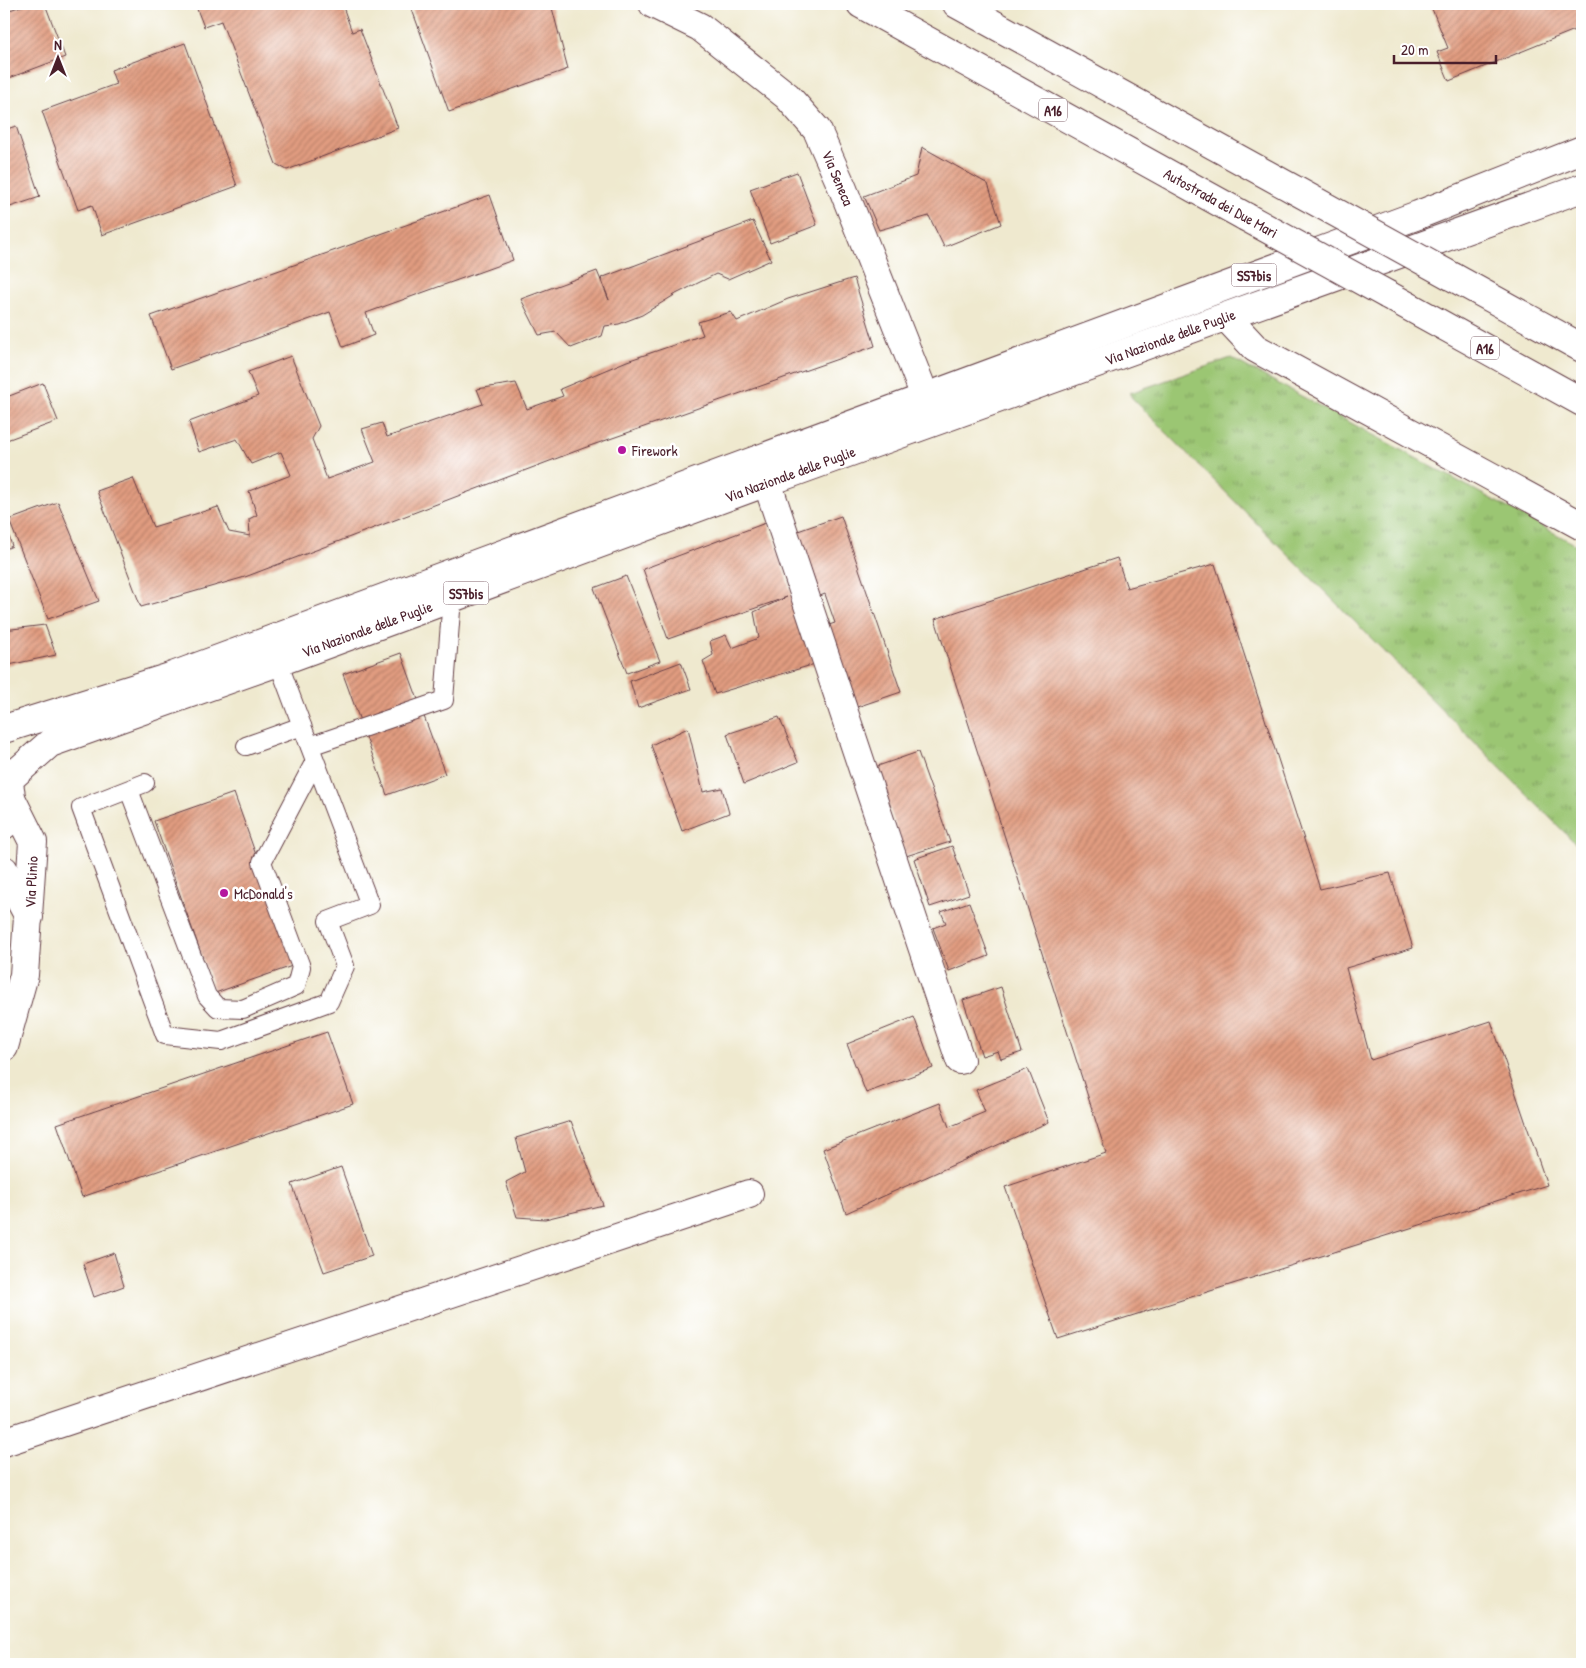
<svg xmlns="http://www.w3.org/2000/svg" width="1586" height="1668" viewBox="0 0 1586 1668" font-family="'Patrick Hand',sans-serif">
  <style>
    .grass { fill: url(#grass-tufts); stroke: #72724f }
    .building { fill: url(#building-hatch) }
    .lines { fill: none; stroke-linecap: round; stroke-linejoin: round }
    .lane-casing { stroke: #633d44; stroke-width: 20 }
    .street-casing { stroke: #633d44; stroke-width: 30 }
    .primary-casing { stroke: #633d44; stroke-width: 30 }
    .highway-casing { stroke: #633d44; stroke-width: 30 }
    .lane { stroke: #fff; stroke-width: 18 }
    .street { stroke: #fff; stroke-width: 28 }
    .primary { stroke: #fff; stroke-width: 28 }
    .highway { stroke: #fff; stroke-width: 28 }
    .highway-bridge-casing { stroke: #633d44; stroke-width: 30; stroke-linecap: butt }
    .highway-bridge { stroke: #fff; stroke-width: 28 }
    .poi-dot { fill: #b5179e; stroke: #fff; stroke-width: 2 }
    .labels { text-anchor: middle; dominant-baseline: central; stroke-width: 5; stroke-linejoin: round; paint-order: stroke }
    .shield { fill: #fff; stroke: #80626b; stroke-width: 1 }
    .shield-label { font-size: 14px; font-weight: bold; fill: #4a1f2b }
    .street-label { font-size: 15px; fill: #4a1f2b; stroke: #fff }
    .poi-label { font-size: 15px; fill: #4a1f2b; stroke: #fff; text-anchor: start }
  </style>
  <defs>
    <pattern id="grass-tufts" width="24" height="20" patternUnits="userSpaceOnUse" patternTransform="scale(1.25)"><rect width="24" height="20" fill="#9bc673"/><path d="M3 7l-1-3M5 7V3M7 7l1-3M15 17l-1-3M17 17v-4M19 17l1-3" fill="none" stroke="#80a05f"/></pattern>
    <pattern id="building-hatch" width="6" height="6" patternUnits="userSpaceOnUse" patternTransform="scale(1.25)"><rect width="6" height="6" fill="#e19c80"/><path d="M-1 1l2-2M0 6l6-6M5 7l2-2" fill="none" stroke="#b87f69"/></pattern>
  </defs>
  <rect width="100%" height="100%" fill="#fff"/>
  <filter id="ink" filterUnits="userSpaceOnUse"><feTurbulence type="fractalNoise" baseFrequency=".02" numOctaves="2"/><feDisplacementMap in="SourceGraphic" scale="10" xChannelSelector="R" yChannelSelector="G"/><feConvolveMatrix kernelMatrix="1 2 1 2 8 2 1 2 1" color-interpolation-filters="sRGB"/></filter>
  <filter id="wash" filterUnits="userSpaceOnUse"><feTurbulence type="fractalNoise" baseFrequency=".0096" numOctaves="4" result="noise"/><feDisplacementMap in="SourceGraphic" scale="20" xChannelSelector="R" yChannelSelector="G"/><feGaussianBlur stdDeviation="1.12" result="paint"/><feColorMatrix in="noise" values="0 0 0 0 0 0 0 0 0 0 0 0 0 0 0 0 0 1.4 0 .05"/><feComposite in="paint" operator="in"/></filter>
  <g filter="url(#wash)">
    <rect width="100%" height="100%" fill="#efe9cf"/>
    <path class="grass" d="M 1231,358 L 1582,548 L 1582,850 L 1132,398 L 1130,393 Z"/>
    <g id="blocks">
      <g class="building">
        <path d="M 27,4 L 45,4 L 65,57 L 4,80 L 4,12 Z"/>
        <path d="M 195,4 L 342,4 L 352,32 L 360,29 L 398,128 L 287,170 L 276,164 L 221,21 L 204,27 Z"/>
        <path d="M 410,4 L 551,4 L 568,69 L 449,112 Z"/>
        <path d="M 1430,4 L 1576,4 L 1582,19 L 1582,27 L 1449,81 L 1437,52 L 1448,48 Z"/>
        <path d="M 185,43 L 237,186 L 102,235 L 92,205 L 78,210 L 42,111 L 116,84 L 111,70 Z"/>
        <path d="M 16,126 L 40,197 L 4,209 L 4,130 Z"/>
        <path d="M 922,147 L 988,184 L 1001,224 L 944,247 L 929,216 L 879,230 L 864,196 L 916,176 Z"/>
        <path d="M 797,172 L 817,225 L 770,243 L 750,189 Z"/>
        <path d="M 490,195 L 513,260 L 366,313 L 374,335 L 343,347 L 330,312 L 171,369 L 151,316 Z"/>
        <path d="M 753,221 L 771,260 L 728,279 L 716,274 L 676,294 L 642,315 L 619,324 L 605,326 L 602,336 L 571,348 L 556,332 L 539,335 L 521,299 L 597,271 L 609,300 L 601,278 Z"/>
        <path d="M 854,278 L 875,346 L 584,448 L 245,577 L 141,607 L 97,491 L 133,478 L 153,527 L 218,507 L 229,532 L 250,536 L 249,519 L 257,515 L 249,491 L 291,475 L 281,452 L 251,464 L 237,439 L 199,452 L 189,422 L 258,396 L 248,372 L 291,356 L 319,426 L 312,439 L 327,479 L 375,462 L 362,429 L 382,423 L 387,437 L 483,404 L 477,389 L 516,383 L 527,409 L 563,396 L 560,389 L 627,361 L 703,335 L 698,322 L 731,312 L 737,321 L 788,299 Z"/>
        <path d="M 43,383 L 58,421 L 4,441 L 4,398 Z"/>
        <path d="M 58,502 L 99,601 L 48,619 L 9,520 Z"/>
        <path d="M 841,516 L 901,692 L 857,707 L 829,625 L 835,623 L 825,594 L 820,596 L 798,531 Z"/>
        <path d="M 4,521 L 12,546 L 4,550 Z"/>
        <path d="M 768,522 L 815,664 L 715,694 L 703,661 L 713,655 L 710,641 L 726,635 L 732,648 L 759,638 L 754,612 L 787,597 L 668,639 L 643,569 Z"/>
        <path d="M 1117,558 L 1127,588 L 1215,564 L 1320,889 L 1390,873 L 1413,948 L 1346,968 L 1371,1060 L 1491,1021 L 1547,1185 L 1058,1339 L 1005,1187 L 1106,1153 L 935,619 Z"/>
        <path d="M 626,576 L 660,661 L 627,673 L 594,588 Z"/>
        <path d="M 45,625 L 56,655 L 4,666 L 4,630 Z"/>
        <path d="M 401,653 L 445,774 L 387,795 L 343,674 Z"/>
        <path d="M 681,662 L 691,689 L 638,708 L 630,681 Z"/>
        <path d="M 779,717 L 798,762 L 744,784 L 727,734 Z"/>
        <path d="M 688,728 L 703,792 L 722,788 L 729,813 L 682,831 L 651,745 Z"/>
        <path d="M 918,752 L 950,842 L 906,856 L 875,767 Z"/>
        <path d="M 234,793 L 295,965 L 215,993 L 154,821 Z"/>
        <path d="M 952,846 L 969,894 L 930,907 L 914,859 Z"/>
        <path d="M 969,902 L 989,956 L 949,971 L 933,928 L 946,923 L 941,912 Z"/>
        <path d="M 1001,987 L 1022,1052 L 1001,1059 L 998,1051 L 982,1056 L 963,1000 Z"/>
        <path d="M 914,1017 L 933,1068 L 866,1093 L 847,1044 Z"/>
        <path d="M 327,1032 L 353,1104 L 82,1197 L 57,1124 Z"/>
        <path d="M 1028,1069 L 1049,1122 L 846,1213 L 823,1149 L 940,1103 L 949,1127 L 985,1112 L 976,1090 Z"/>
        <path d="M 571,1121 L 603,1205 L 545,1219 L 517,1217 L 506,1182 L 525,1172 L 516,1138 Z"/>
        <path d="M 341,1167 L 372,1256 L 324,1272 L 292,1184 Z"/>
        <path d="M 114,1253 L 124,1286 L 94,1297 L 83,1264 Z"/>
      </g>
    </g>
  </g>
  <g filter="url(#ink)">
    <use href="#blocks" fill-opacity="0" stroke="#633d44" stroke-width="1"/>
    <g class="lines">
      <defs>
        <g id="lane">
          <path d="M 246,746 L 302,726 L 278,662"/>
          <path d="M 310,746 L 444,700 L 452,598"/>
          <path d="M 145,783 L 81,808 L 165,1035 L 221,1041 L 329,1002 L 345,966 L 328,921 L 370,905 L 302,726"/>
          <path d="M 129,790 L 207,996 L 218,1008 L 243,1009 L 296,986 L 301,967 L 262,862 L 315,761"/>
        </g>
        <g id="street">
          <path d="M 653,4 L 700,27 L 787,96 L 817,130 L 843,189 L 934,419"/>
          <path d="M 1226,317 L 1255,348 L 1582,526"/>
          <path d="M 767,482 L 960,1060"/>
          <path d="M 4,870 L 29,917"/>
          <path d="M 4,1047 L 24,975 L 33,842 L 11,798"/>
          <path d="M 4,1442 L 749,1194"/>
        </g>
        <g id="primary">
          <path d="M 4,729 L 170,677 L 1418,215 L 1582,150"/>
          <path d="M 4,771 C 13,789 13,807 4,825"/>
          <path d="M 8,780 L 50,743 L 278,662 L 767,482 L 1582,188"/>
        </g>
        <g id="highway">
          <path d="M 861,4 L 1246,217"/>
          <path d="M 957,4 L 1295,190"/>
          <path d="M 1453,277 L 1582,348"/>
          <path d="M 1388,295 L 1582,402"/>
        </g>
      </defs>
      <use href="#lane" class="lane-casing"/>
      <use href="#street" class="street-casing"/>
      <use href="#primary" class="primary-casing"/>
      <use href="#highway" class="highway-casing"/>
      <use href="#lane" class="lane"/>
      <use href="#street" class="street"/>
      <use href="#primary" class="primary"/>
      <use href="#highway" class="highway"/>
      <defs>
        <g id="highway-bridge">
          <path d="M 1295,190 L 1453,277"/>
          <path d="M 1246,217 L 1388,295"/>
        </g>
      </defs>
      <use href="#highway-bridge" class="highway-bridge-casing"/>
      <use href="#highway-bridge" class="highway-bridge"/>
    </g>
  </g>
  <g class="poi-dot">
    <circle cx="622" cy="450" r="5"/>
    <circle cx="224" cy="893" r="5"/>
  </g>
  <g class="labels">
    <g class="shield">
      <rect x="1039" y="98.5" width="28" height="23" rx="4"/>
      <rect x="1231.5" y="263.5" width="45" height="23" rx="4"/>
      <rect x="1471" y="336.5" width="28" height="23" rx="4"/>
      <rect x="443.5" y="581.5" width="45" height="23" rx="4"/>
    </g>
    <g class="shield-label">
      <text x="1053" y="110">A16</text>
      <text x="1254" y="275">SS7bis</text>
      <text x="1485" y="348">A16</text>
      <text x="466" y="593">SS7bis</text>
    </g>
    <g class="street-label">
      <text transform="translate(838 178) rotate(67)">Via Seneca</text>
      <text transform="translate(1221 203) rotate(29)">Autostrada dei Due Mari</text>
      <text transform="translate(1170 337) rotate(-20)">Via Nazionale delle Puglie</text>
      <text transform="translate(790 474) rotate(-20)">Via Nazionale delle Puglie</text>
      <text transform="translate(367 629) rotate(-20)">Via Nazionale delle Puglie</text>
      <text transform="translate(31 882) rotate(-87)">Via Plinio</text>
    </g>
    <g class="poi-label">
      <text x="632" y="450">Firework</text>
      <text x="234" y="893">McDonald's</text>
    </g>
  </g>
  <rect width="1586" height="1668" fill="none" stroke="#fff" stroke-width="20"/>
  <g transform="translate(58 58)" stroke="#ffffff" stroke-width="4" paint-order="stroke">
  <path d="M0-4L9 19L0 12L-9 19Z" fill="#4a1f2b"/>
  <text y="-8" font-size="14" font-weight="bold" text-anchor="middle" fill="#4a1f2b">N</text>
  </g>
  <path d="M1394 55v8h102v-8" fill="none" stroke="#4a1f2b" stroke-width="2.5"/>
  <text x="1401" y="55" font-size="15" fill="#4a1f2b" stroke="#ffffff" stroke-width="4" paint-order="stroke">20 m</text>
</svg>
